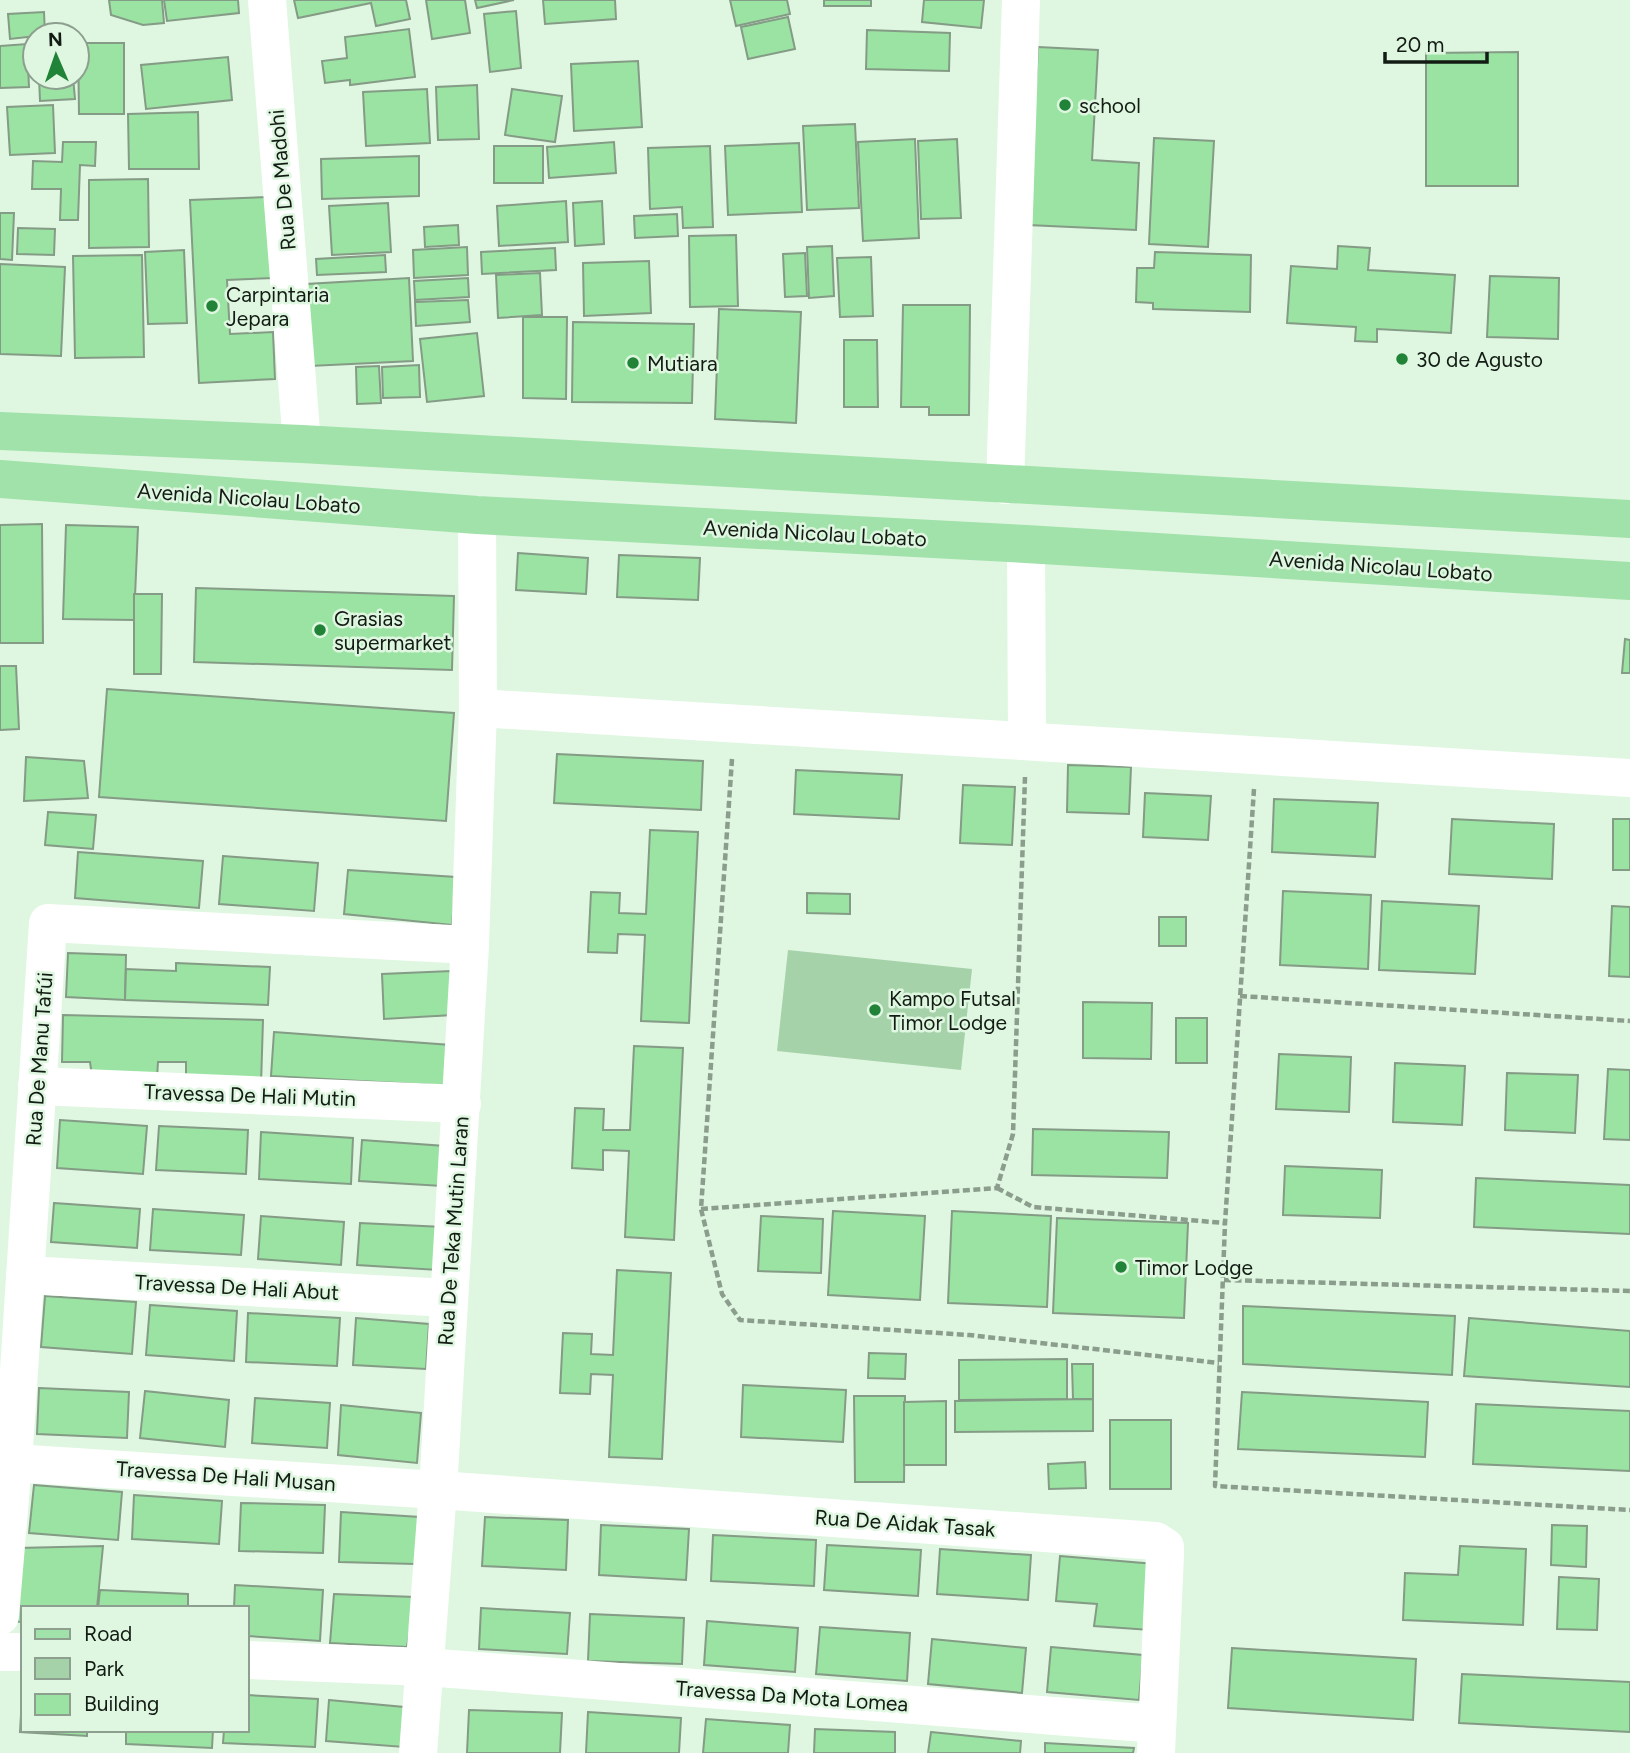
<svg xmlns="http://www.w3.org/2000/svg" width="1630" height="1753" viewBox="0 0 1630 1753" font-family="Figtree,sans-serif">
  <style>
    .green { fill: #a6d2aa }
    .building { fill: #9be3a2; stroke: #849b86; stroke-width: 2 }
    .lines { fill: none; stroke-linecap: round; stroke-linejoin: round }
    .path { stroke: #8b9d8c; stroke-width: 4.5; stroke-dasharray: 7 3.5; stroke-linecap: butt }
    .minor { stroke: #fff; stroke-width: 38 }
    .major { stroke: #a1e1aa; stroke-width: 38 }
    .poi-dot { fill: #208337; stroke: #dff7e0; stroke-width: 2.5 }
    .labels { text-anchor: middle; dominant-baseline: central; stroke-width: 5; stroke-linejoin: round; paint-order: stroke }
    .poi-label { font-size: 21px; fill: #131c14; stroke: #dff7e0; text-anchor: start }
    .street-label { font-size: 21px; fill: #131c14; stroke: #dff7e0 }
  </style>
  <rect width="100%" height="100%" fill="#dff7e0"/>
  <path class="green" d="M 788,950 L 972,969 L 961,1070 L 777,1051 Z"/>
  <g class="building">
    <path d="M 109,0 L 162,0 L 164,23 L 143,25 L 111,15 Z"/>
    <path d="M 164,0 L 238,0 L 239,13 L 167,21 Z"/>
    <path d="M 294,0 L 406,0 L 410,19 L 376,26 L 371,3 L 298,18 Z"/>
    <path d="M 426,0 L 465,0 L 470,33 L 432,39 Z"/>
    <path d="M 475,0 L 514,0 L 477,8 Z"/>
    <path d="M 543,0 L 615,0 L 616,19 L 545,24 Z"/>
    <path d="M 730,0 L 787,0 L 790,14 L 736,26 Z"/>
    <rect x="824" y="0" width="47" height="6"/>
    <path d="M 924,0 L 984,0 L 981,28 L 922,22 Z"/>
    <path d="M 516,11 L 521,68 L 490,72 L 484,14 Z"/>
    <path d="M 44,12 L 45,35 L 10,39 L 8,14 Z"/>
    <path d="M 788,17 L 795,49 L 748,59 L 741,27 Z"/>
    <path d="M 409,29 L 415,77 L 350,85 L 350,80 L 325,83 L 322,61 L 347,58 L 345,37 Z"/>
    <path d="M 867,30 L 950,33 L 949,71 L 866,69 Z"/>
    <path d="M 78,43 L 124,43 L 124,114 L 79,114 Z"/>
    <path d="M 27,44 L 29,87 L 0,88 L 0,46 Z"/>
    <path d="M 1038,47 L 1098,50 L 1092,160 L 1139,163 L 1136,230 L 1028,225 Z"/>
    <path d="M 1518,52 L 1518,186 L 1426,186 L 1426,53 Z"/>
    <path d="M 228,57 L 232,100 L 146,109 L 141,65 Z"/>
    <path d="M 638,61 L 642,127 L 574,131 L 571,64 Z"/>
    <path d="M 39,77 L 73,77 L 75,99 L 40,101 Z"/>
    <path d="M 477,85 L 479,139 L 438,140 L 436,87 Z"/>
    <path d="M 427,89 L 430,143 L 366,146 L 363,92 Z"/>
    <path d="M 512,89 L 562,96 L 555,142 L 505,135 Z"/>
    <path d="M 53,105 L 55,153 L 10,155 L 7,107 Z"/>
    <path d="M 198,112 L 199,169 L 129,169 L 128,114 Z"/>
    <path d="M 855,124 L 859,208 L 807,210 L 803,126 Z"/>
    <path d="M 1154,138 L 1214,141 L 1208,247 L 1149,244 Z"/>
    <path d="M 915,139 L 919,238 L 863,241 L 858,142 Z"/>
    <path d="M 957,139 L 961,218 L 921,219 L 918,141 Z"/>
    <path d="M 63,142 L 96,142 L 95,166 L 80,165 L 78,220 L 60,220 L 61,189 L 32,189 L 33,161 L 62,162 Z"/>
    <path d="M 614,142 L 616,173 L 549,178 L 547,147 Z"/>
    <path d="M 799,143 L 802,212 L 728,215 L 725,146 Z"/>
    <rect x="494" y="146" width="49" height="37"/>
    <path d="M 710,146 L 713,227 L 683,228 L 682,207 L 650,209 L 648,148 Z"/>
    <path d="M 419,156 L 419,196 L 322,199 L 321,159 Z"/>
    <path d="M 148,179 L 149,247 L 89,248 L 89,180 Z"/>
    <path d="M 269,197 L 273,278 L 227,280 L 230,334 L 273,332 L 275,379 L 199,383 L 190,200 Z"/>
    <path d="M 566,201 L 568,242 L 499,246 L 497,206 Z"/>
    <path d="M 602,201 L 604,244 L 575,246 L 573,203 Z"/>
    <path d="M 388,203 L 391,252 L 332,255 L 329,206 Z"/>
    <path d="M 0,213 L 14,213 L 12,260 L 0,259 Z"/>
    <path d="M 677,214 L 678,236 L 635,238 L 634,216 Z"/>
    <path d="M 458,225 L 459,245 L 425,247 L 424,227 Z"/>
    <path d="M 18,228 L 55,229 L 54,255 L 17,254 Z"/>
    <path d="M 736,235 L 738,306 L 690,307 L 689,236 Z"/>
    <path d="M 832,246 L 834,296 L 809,298 L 807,247 Z"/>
    <path d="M 1338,246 L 1370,248 L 1368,270 L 1455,275 L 1451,333 L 1377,329 L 1377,342 L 1355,341 L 1356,327 L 1287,323 L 1291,266 L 1337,269 Z"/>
    <path d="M 467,247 L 468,275 L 414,278 L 413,250 Z"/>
    <path d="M 555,248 L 556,270 L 482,274 L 481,252 Z"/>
    <path d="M 184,250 L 187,323 L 148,324 L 145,252 Z"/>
    <path d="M 1155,252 L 1251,255 L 1250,312 L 1153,309 L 1153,303 L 1136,302 L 1137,268 L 1154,268 Z"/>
    <path d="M 805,253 L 807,296 L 785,297 L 783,254 Z"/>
    <path d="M 142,255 L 144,357 L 75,358 L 73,256 Z"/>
    <path d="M 385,255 L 386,272 L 317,275 L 316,259 Z"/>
    <path d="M 871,257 L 873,316 L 840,317 L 837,258 Z"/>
    <path d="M 649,261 L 651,313 L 584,316 L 583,263 Z"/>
    <path d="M 0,264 L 65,267 L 61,356 L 0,354 Z"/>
    <path d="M 540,273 L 542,315 L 498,318 L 496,275 Z"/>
    <path d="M 1490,276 L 1559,278 L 1558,339 L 1487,337 Z"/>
    <path d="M 409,278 L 413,361 L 310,366 L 306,284 Z"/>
    <path d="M 468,278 L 469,297 L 415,300 L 414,281 Z"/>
    <path d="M 468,300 L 470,322 L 416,326 L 415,302 Z"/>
    <path d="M 903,305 L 970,305 L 969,415 L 929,415 L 929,407 L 901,407 Z"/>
    <path d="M 719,309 L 801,312 L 796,423 L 715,419 Z"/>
    <path d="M 523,317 L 567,317 L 566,399 L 523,398 Z"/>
    <path d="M 573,322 L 694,324 L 692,403 L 572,402 Z"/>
    <path d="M 477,333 L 484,396 L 427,402 L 420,339 Z"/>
    <path d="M 844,340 L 877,340 L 878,407 L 844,407 Z"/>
    <path d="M 419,365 L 420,397 L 383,398 L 382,367 Z"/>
    <path d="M 379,366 L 381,403 L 357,404 L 356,367 Z"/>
    <path d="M 42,524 L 43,643 L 0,643 L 0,525 Z"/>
    <path d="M 66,525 L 138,527 L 134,620 L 63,619 Z"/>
    <path d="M 518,553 L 588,558 L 586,594 L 516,590 Z"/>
    <path d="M 619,555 L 700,558 L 698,600 L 617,597 Z"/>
    <path d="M 196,588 L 454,596 L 452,670 L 194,662 Z"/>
    <path d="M 134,594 L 162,594 L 161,674 L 134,674 Z"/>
    <path d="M 1625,639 L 1630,640 L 1630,673 L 1622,673 Z"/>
    <path d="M 0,666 L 16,666 L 19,729 L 0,730 Z"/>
    <path d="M 107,689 L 454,713 L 446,821 L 99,797 Z"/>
    <path d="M 557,754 L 703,761 L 701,810 L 554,803 Z"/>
    <path d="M 26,757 L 84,761 L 88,798 L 24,801 Z"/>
    <path d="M 1068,765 L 1131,767 L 1129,814 L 1067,812 Z"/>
    <path d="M 796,770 L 902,775 L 899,819 L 794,814 Z"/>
    <path d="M 963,785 L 1015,787 L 1012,845 L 960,843 Z"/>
    <path d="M 1145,793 L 1211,796 L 1208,840 L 1143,837 Z"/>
    <path d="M 1274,799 L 1378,803 L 1375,857 L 1272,852 Z"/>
    <path d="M 48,812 L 96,815 L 93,849 L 45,845 Z"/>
    <path d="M 1452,819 L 1554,824 L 1552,879 L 1449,874 Z"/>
    <rect x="1613" y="819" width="17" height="51"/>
    <path d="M 650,830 L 698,832 L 689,1023 L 641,1021 L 645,935 L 618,934 L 617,953 L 588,952 L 591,892 L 620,893 L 619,913 L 646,914 Z"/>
    <path d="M 78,852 L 203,861 L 199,908 L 75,898 Z"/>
    <path d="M 223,856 L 318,863 L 314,911 L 219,904 Z"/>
    <path d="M 348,870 L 456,877 L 452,925 L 344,914 Z"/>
    <path d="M 1283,891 L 1371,895 L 1368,969 L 1280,965 Z"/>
    <path d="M 807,893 L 850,894 L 850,914 L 807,913 Z"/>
    <path d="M 1382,901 L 1479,906 L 1475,974 L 1379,970 Z"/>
    <path d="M 1612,906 L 1630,907 L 1630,977 L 1609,976 Z"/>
    <rect x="1159" y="917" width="27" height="29"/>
    <path d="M 68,953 L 126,955 L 125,1000 L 66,997 Z"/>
    <path d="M 176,963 L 270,967 L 268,1005 L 125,1000 L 126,969 L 176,971 Z"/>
    <path d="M 451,971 L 453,1015 L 384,1019 L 382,974 Z"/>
    <path d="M 1083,1002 L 1152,1003 L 1151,1059 L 1083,1058 Z"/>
    <path d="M 63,1015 L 263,1020 L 261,1085 L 186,1082 L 186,1062 L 158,1062 L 157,1078 L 92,1076 L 90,1062 L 62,1062 Z"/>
    <rect x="1176" y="1018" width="31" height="45"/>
    <path d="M 274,1032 L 451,1045 L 450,1086 L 271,1076 Z"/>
    <path d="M 634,1046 L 683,1048 L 674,1240 L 625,1237 L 629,1151 L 603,1150 L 603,1170 L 572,1168 L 575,1108 L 604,1109 L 603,1130 L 630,1130 Z"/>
    <path d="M 1279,1054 L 1351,1057 L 1349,1112 L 1276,1109 Z"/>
    <path d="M 1395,1063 L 1465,1066 L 1462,1125 L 1393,1122 Z"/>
    <path d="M 1608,1069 L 1630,1070 L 1630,1140 L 1604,1139 Z"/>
    <path d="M 1507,1073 L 1578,1075 L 1575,1133 L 1505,1130 Z"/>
    <path d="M 60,1120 L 147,1126 L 143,1174 L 57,1168 Z"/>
    <path d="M 159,1126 L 248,1130 L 246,1174 L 156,1170 Z"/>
    <path d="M 1033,1129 L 1169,1132 L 1167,1178 L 1032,1175 Z"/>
    <path d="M 261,1132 L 353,1138 L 351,1184 L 259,1179 Z"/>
    <path d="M 362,1140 L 445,1146 L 442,1186 L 359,1181 Z"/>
    <path d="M 1285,1166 L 1382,1170 L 1380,1218 L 1283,1215 Z"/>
    <path d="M 1476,1178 L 1630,1185 L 1630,1234 L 1474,1227 Z"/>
    <path d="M 54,1203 L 140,1209 L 137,1248 L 51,1242 Z"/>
    <path d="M 153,1209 L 244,1215 L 241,1255 L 150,1250 Z"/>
    <path d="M 833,1211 L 925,1216 L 920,1300 L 828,1295 Z"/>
    <path d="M 952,1211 L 1051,1216 L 1047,1307 L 948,1303 Z"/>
    <path d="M 261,1216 L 344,1222 L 341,1265 L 258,1259 Z"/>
    <path d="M 761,1216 L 823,1219 L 821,1273 L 758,1271 Z"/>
    <path d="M 1057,1218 L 1188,1223 L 1184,1318 L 1053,1313 Z"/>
    <path d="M 360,1223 L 443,1227 L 438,1270 L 357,1265 Z"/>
    <path d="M 617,1270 L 671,1273 L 662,1459 L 609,1457 L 613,1375 L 591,1374 L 590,1394 L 560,1393 L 563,1333 L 592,1334 L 591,1354 L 613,1355 Z"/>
    <path d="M 45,1296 L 136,1302 L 132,1354 L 41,1347 Z"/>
    <path d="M 150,1305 L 237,1311 L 234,1361 L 146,1355 Z"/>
    <path d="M 1243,1306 L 1455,1316 L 1452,1375 L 1243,1364 Z"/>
    <path d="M 248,1313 L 340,1318 L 337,1366 L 246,1362 Z"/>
    <path d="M 356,1318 L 429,1324 L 426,1369 L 353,1365 Z"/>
    <path d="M 1469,1318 L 1630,1331 L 1630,1387 L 1464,1376 Z"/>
    <path d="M 869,1353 L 906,1354 L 905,1379 L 868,1378 Z"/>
    <path d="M 1067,1359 L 1067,1399 L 959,1400 L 959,1360 Z"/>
    <path d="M 1072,1364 L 1093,1364 L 1093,1399 L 1073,1399 Z"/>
    <path d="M 743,1385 L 846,1390 L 843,1442 L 741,1437 Z"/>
    <path d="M 39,1388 L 129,1392 L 127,1438 L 37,1434 Z"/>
    <path d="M 145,1391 L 229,1400 L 225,1447 L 140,1438 Z"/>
    <path d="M 1242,1392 L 1428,1402 L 1425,1457 L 1238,1449 Z"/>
    <path d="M 854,1396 L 905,1396 L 904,1482 L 855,1482 Z"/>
    <path d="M 255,1398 L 330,1403 L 327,1448 L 252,1443 Z"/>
    <path d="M 1093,1399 L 1093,1431 L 955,1432 L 955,1401 Z"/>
    <path d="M 946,1401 L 946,1465 L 904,1465 L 904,1402 Z"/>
    <path d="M 1476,1404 L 1630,1411 L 1630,1471 L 1473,1464 Z"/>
    <path d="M 341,1405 L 421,1413 L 417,1463 L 338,1455 Z"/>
    <rect x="1110" y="1420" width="61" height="69"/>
    <path d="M 1085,1462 L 1086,1488 L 1049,1489 L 1048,1464 Z"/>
    <path d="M 34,1485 L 122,1492 L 118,1540 L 29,1533 Z"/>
    <path d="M 134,1495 L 222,1501 L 219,1544 L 132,1539 Z"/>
    <path d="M 241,1503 L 325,1505 L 323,1553 L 239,1551 Z"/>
    <path d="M 341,1512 L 420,1517 L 415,1564 L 339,1562 Z"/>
    <path d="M 485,1517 L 568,1520 L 566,1570 L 482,1566 Z"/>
    <path d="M 601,1525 L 689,1529 L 686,1580 L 599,1575 Z"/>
    <path d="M 1552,1525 L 1587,1526 L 1586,1567 L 1551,1565 Z"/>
    <path d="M 713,1535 L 816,1540 L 814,1586 L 711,1581 Z"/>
    <path d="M 827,1545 L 921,1550 L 918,1596 L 824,1590 Z"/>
    <path d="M 103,1546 L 97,1608 L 23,1608 L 23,1622 L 8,1621 L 17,1548 Z"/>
    <path d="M 1460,1546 L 1526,1549 L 1523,1625 L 1403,1620 L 1405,1573 L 1458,1575 Z"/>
    <path d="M 940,1549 L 1031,1555 L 1028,1600 L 937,1594 Z"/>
    <path d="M 1060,1556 L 1155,1564 L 1150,1630 L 1094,1626 L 1097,1604 L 1056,1601 Z"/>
    <path d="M 1559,1577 L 1599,1579 L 1597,1630 L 1557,1629 Z"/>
    <path d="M 235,1585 L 323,1590 L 320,1641 L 247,1636 L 247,1608 L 234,1608 Z"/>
    <path d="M 100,1590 L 188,1594 L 188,1608 L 98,1608 Z"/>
    <path d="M 334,1594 L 415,1597 L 407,1647 L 330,1643 Z"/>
    <path d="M 481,1608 L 570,1613 L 567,1654 L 479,1649 Z"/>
    <path d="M 590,1614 L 684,1618 L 682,1664 L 588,1661 Z"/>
    <path d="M 707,1621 L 798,1628 L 795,1672 L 704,1665 Z"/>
    <path d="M 820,1627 L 910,1633 L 907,1681 L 816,1674 Z"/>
    <path d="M 932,1639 L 1026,1648 L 1022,1693 L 928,1684 Z"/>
    <path d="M 1051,1647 L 1143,1655 L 1139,1700 L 1047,1692 Z"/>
    <path d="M 1232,1648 L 1416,1659 L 1413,1720 L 1228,1708 Z"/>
    <path d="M 1462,1674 L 1630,1682 L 1630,1732 L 1459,1723 Z"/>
    <path d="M 23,1679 L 23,1730 L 87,1730 L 87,1736 L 20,1732 Z"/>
    <path d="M 247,1695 L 318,1699 L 315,1747 L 223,1743 L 224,1730 L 247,1730 Z"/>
    <path d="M 329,1700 L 404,1707 L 404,1747 L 326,1741 Z"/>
    <path d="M 469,1710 L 562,1713 L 560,1753 L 467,1753 Z"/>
    <path d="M 588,1712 L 681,1718 L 679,1753 L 586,1753 Z"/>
    <path d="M 706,1719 L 790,1725 L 788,1753 L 703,1753 Z"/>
    <path d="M 815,1729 L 895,1732 L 895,1753 L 814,1753 Z"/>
    <path d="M 126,1730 L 213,1730 L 212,1748 L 126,1744 Z"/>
    <path d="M 931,1732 L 1021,1741 L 1020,1753 L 928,1753 Z"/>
    <path d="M 1045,1743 L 1134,1748 L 1133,1753 L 1045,1753 Z"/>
  </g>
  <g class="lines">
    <g class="path">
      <path d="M 732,759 L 701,1209 L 722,1294 L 740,1320 L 969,1335 L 1219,1363"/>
      <path d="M 1254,789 L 1225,1223 L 1215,1486 L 1630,1510"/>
      <path d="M 1240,996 L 1630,1021"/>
      <path d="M 997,1188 L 1033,1207 L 1225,1223"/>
      <path d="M 701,1209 L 997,1188 L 1013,1134 L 1025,777"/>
      <path d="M 1224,1280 L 1630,1291"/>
    </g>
    <g class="minor">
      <path d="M 267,0 L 302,444"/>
      <path d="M 1005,485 L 1021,0"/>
      <path d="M 1026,544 L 1027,741"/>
      <path d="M 478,708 L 1630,778"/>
      <path d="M 37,1086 L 462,1104"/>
      <path d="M 25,1275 L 448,1298"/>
      <path d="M 13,1463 L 438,1490 L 1156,1541 L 1165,1547 L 1165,1555 L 1156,1753"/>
      <path d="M 0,1616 L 13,1463 L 48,923 L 470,945"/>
      <path d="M 0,1652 L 23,1652"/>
      <path d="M 247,1660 L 426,1667 L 1157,1724"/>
      <path d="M 418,1753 L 438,1490 L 470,945 L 478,708 L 477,515"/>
    </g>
    <g class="major">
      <path d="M 0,431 L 302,444 L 1630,519"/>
      <path d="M 0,479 L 477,515 L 1026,544 L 1630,581"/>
    </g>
  </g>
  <g class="poi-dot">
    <circle cx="1065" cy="105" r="7"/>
    <circle cx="212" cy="306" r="7"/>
    <circle cx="1402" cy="359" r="7"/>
    <circle cx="633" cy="363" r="7"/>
    <circle cx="320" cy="630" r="7"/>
    <circle cx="875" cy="1010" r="7"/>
    <circle cx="1121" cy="1267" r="7"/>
  </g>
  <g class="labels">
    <g class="poi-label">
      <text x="1079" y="105">school</text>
      <text x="226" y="294">Carpintaria<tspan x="226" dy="24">Jepara</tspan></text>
      <text x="1416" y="359">30 de Agusto</text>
      <text x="647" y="363">Mutiara</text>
      <text x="334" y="618">Grasias<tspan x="334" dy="24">supermarket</tspan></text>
      <text x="889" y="998">Kampo Futsal<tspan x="889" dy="24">Timor Lodge</tspan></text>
      <text x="1135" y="1267">Timor Lodge</text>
    </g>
    <g class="street-label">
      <text transform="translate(282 180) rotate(-95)">Rua De Madohi</text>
      <text transform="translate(249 498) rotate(4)">Avenida Nicolau Lobato</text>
      <text transform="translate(815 533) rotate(3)">Avenida Nicolau Lobato</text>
      <text transform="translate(1381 566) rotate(4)">Avenida Nicolau Lobato</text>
      <text transform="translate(39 1059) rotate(-86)">Rua De Manu Tafúi</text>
      <text transform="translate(250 1095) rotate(2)">Travessa De Hali Mutin</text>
      <text transform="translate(453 1231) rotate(-86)">Rua De Teka Mutin Laran</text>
      <text transform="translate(237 1287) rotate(3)">Travessa De Hali Abut</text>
      <text transform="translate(226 1476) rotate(4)">Travessa De Hali Musan</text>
      <text transform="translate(905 1523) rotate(4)">Rua De Aidak Tasak</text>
      <text transform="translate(792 1696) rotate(4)">Travessa Da Mota Lomea</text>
    </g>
  </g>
  <rect x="21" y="1606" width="228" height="126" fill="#dff7e0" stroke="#8d9f8e" stroke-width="2"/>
  <rect x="35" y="1629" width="35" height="10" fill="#a1e1aa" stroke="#8d9f8e" stroke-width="2"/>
  <text x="84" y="1641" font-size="21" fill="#131c14">Road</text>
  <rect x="35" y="1658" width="35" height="21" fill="#a6d2aa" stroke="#8d9f8e" stroke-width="2"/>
  <text x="84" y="1676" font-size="21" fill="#131c14">Park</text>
  <rect x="35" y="1694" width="35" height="21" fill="#9be3a2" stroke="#8d9f8e" stroke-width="2"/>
  <text x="84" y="1711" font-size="21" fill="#131c14">Building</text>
  <g transform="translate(56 56) rotate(358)"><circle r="33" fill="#dff7e0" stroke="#8d9f8e" stroke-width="2"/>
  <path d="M0-5L12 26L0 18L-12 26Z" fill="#208337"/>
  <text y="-10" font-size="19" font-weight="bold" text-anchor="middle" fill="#131c14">N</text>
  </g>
  <path d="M1385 52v10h102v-10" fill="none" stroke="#131c14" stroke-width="3.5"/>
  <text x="1396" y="52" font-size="21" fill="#131c14" stroke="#dff7e0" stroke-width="5" paint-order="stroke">20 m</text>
</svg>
